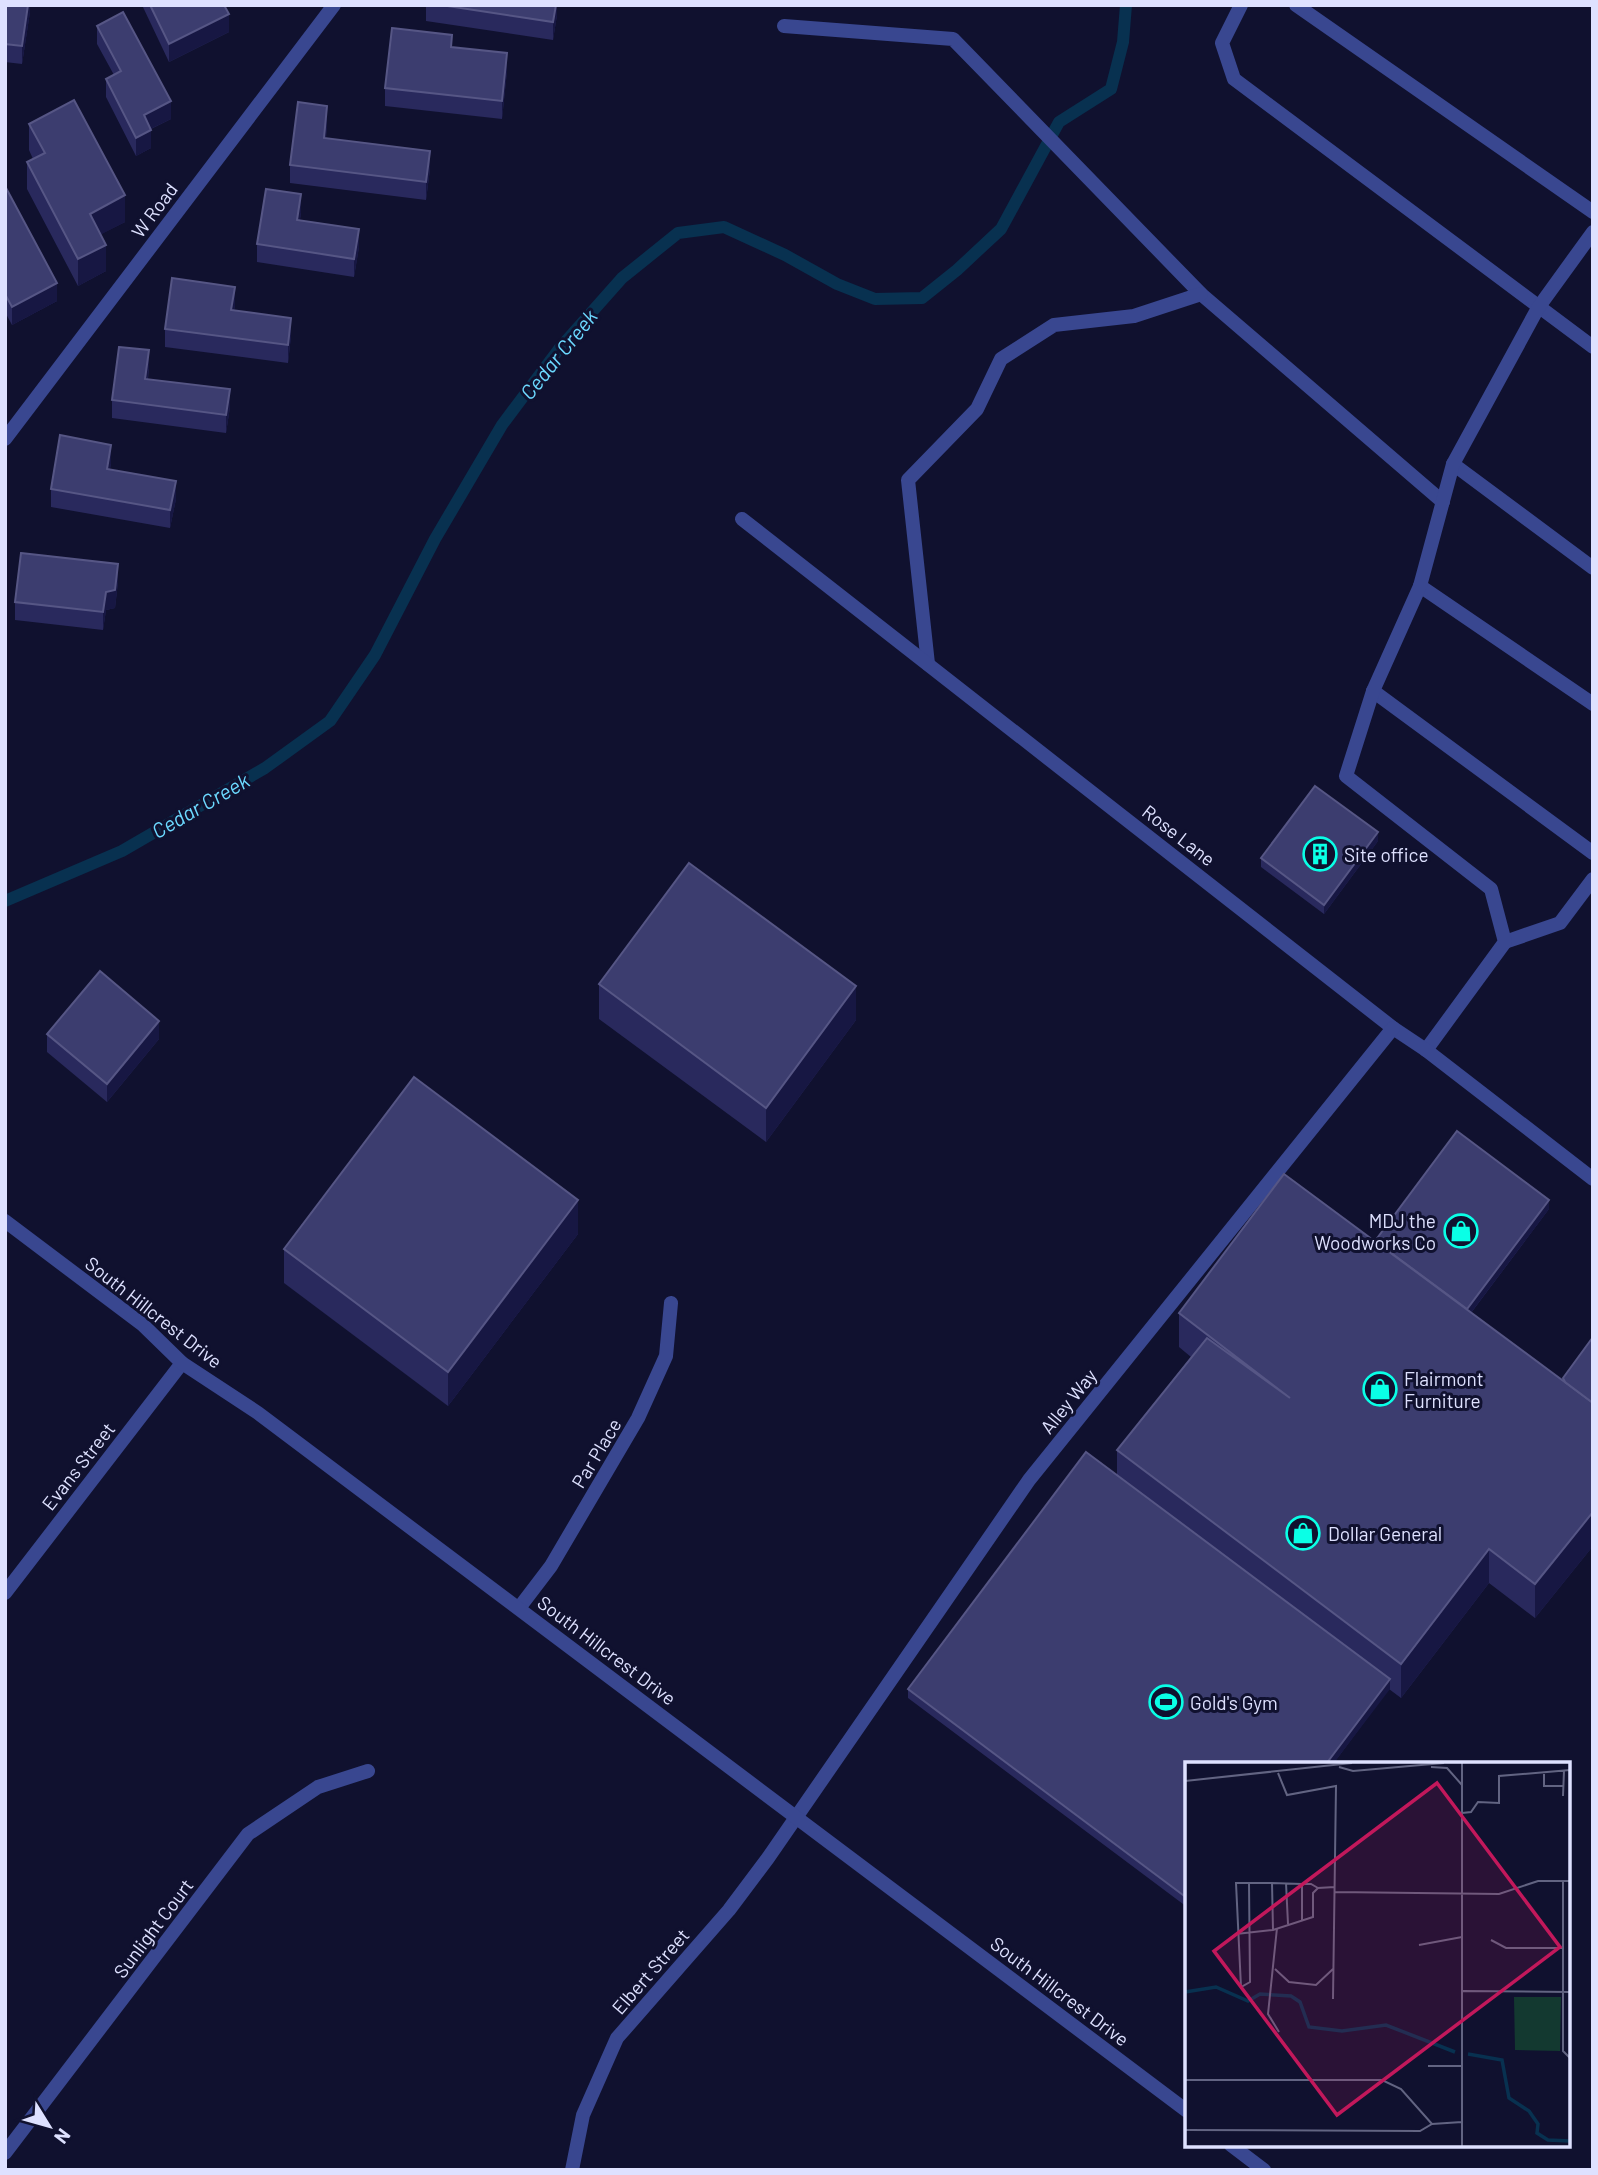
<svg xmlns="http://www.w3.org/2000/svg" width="1598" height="2175" viewBox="0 0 1598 2175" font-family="Barlow,sans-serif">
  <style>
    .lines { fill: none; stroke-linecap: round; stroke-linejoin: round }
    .stream { stroke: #083150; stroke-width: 12 }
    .service { stroke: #394790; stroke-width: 14 }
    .minor { stroke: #394790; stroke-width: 14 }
    .tertiary { stroke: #394790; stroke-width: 14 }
    .wall { fill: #29295d }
    .shaded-wall { fill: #171743 }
    .building { fill: #3c3d6f; stroke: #565685; stroke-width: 2 }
    .labels { text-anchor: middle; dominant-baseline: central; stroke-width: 6; stroke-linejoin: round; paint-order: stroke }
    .street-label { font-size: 19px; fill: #dee1ff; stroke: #10112f }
    .poi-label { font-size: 19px; fill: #dee1ff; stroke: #10112f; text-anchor: start }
    .water-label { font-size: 21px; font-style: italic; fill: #6cd9ff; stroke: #10112f }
    .inset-river { fill: none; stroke: #083150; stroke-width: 3.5 }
    .inset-road { fill: none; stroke: #626482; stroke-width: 2 }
    .view { fill: #c2185b; fill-opacity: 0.15; stroke: #c2185b; stroke-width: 3.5 }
    .inset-edge { fill: none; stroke: #dee1ff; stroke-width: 3.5 }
  </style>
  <rect width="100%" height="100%" fill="#10112f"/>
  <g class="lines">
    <path class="stream" d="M 5,901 L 122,851 L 265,768 L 330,721 L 375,655 L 435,539 L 502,425 L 559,349 L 622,278 L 678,233 L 724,227 L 785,255 L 837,284 L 875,299 L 922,298 L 957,270 L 1001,229 L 1059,122 L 1111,89 L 1123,42 L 1126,5"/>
    <g class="service">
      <path d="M 1241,5 L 1222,43 L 1234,79 L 1593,347"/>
      <path d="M 1296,5 L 1593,212"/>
      <path d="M 784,26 L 953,39 L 1201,294 L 1443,502"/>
      <path d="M 1453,464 L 1593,568"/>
      <path d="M 1420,586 L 1593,704"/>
      <path d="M 928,664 L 908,480 L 977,409 L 1001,359 L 1054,325 L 1134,316 L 1201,294"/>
      <path d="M 1373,691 L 1593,853"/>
      <path d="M 1505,942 L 1560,923 L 1593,879"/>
      <path d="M 1426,1050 L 1505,942 L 1491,889 L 1346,776 L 1373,691 L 1420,586 L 1453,464 L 1538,308 L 1593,232"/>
    </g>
    <g class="minor">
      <path d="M 5,439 L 334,5"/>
      <path d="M 742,519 L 1393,1028 L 1426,1050 L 1593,1179"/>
      <path d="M 5,1593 L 182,1363"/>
      <path d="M 519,1608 L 551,1566 L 638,1418 L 666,1356 L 671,1303"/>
      <path d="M 5,2153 L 248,1834 L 318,1787 L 368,1771"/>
      <path d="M 572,2170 L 583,2115 L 617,2038 L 729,1910 L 768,1858 L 1029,1480 L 1393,1028"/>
    </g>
    <g class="tertiary">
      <path d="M 5,1221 L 143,1325 L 182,1363 L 258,1413 L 1187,2111"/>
      <path d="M 1231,2145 L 1264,2170"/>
    </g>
  </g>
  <g class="wall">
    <path d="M 5,5 L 30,5 L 30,12 L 22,64 L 5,62 Z"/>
    <path d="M 142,5 L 224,5 L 229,32 L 169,62 Z"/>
    <path d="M 426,5 L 557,5 L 557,15 L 553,40 L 426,21 Z"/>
    <path d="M 97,26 L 171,119 L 151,129 L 151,148 L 136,156 L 106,97 L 106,79 L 114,75 L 97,44 Z"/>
    <path d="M 452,47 L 507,71 L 502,119 L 385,106 L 385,88 Z"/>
    <path d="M 29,124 L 125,222 L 101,234 L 106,271 L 78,286 L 27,189 L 27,162 L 33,159 L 29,150 Z"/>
    <path d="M 327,124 L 326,138 L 430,169 L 426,200 L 290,183 L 290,165 Z"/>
    <path d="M 5,186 L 57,301 L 12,325 L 5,312 Z"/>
    <path d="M 301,212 L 300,220 L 359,247 L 354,277 L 257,262 L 257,244 Z"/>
    <path d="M 235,305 L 234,311 L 291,336 L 288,363 L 165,347 L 165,329 Z"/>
    <path d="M 149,368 L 148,379 L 230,407 L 226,433 L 112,418 L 112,400 Z"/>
    <path d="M 111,463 L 110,469 L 176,499 L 170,528 L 51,507 L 51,489 Z"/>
    <path d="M 118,582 L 115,608 L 106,610 L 103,630 L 15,620 L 15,602 Z"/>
    <path d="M 1378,841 L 1324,914 L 1261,867 L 1261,858 Z"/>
    <path d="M 599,984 L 856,1020 L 766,1142 L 599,1019 Z"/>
    <path d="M 47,1034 L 159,1039 L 107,1102 L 47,1052 Z"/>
    <path d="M 1549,1209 L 1471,1313 L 1563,1381 L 1563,1378 L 1593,1337 L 1593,1546 L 1535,1618 L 1489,1583 L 1401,1698 L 1389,1689 L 1333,1764 L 1187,1764 L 1187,1907 L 908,1698 L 908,1689 L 1117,1475 L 1117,1450 L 1191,1357 L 1179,1347 L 1179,1313 L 1375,1241 Z"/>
    <path d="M 578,1234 L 448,1406 L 284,1283 L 284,1249 Z"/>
  </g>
  <g class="shaded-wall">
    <path d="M 28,5 L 30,5 L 30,12 L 22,64 L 22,46 Z"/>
    <path d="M 556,5 L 557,5 L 557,15 L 553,40 L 553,22 Z"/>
    <path d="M 229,14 L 229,32 L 169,62 L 169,44 Z"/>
    <path d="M 507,53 L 507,71 L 502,119 L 502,101 Z"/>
    <path d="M 171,101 L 171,119 L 144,132 L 144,115 Z"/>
    <path d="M 327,106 L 327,124 L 324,156 L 324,138 Z"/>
    <path d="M 151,130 L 151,148 L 136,156 L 136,138 Z"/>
    <path d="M 430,151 L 430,169 L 426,200 L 426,182 Z"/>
    <path d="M 301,194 L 301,212 L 297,238 L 297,220 Z"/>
    <path d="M 125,195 L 125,222 L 90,240 L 90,214 Z"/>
    <path d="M 359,229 L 359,247 L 354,277 L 354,259 Z"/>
    <path d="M 106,245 L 106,271 L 78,286 L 78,259 Z"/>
    <path d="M 57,283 L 57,301 L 12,325 L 12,307 Z"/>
    <path d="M 235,287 L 235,305 L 231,328 L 231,310 Z"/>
    <path d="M 291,318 L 291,336 L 288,363 L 288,345 Z"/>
    <path d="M 149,350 L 149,368 L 145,396 L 145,379 Z"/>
    <path d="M 230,389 L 230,407 L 226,433 L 226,415 Z"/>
    <path d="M 111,445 L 111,463 L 107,487 L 107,469 Z"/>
    <path d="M 176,481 L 176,499 L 170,528 L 170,510 Z"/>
    <path d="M 118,564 L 118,582 L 115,608 L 106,610 L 103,630 L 103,612 L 106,592 Z"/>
    <path d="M 1378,832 L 1378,841 L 1324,914 L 1324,905 Z"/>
    <path d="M 856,986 L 856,1020 L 766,1142 L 766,1108 Z"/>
    <path d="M 159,1021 L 159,1039 L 107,1102 L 107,1084 Z"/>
    <path d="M 578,1200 L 578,1234 L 448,1406 L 448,1372 Z"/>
    <path d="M 1549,1200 L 1549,1209 L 1464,1322 L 1464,1313 Z"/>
    <path d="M 1593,1512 L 1593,1546 L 1535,1618 L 1535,1584 Z"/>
    <path d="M 1489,1549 L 1489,1583 L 1401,1698 L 1401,1664 Z"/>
    <path d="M 1390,1679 L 1390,1689 L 1333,1764 L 1326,1764 Z"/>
  </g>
  <g class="building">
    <path d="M 5,5 L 28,5 L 22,46 L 5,44 Z"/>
    <path d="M 150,5 L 224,5 L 229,14 L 169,44 Z"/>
    <path d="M 441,5 L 556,5 L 553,22 Z"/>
    <path d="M 123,12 L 171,101 L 144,115 L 151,130 L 136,138 L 106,79 L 121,71 L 97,26 Z"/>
    <path d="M 392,28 L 452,35 L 451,47 L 507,53 L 502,101 L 385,88 Z"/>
    <path d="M 74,100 L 125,195 L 90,214 L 106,245 L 78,259 L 27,162 L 45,153 L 29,124 Z"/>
    <path d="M 298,102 L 327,106 L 324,138 L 430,151 L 426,182 L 290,165 Z"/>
    <path d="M 5,186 L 57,283 L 12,307 L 5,294 Z"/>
    <path d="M 266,189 L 301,194 L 297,220 L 359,229 L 354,259 L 257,244 Z"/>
    <path d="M 172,278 L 235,287 L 231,310 L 291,318 L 288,345 L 165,329 Z"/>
    <path d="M 119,347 L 149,350 L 145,379 L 230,389 L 226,415 L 112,400 Z"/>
    <path d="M 60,435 L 111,445 L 107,469 L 176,481 L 170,510 L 51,489 Z"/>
    <path d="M 21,553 L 118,564 L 115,590 L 106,592 L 103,612 L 15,602 Z"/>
    <path d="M 1315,786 L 1378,832 L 1324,905 L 1261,858 Z"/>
    <path d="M 689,863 L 856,986 L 766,1108 L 599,984 Z"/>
    <path d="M 100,971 L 159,1021 L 107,1084 L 47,1034 Z"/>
    <path d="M 414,1077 L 578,1200 L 448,1372 L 284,1249 Z"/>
    <path d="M 1457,1131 L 1549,1200 L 1467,1309 L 1375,1241 Z"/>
    <path d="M 1284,1174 L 1593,1403 L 1593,1512 L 1535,1584 L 1489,1549 L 1401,1664 L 1117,1450 L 1207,1338 L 1290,1398 L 1179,1313 Z"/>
    <path d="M 1593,1337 L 1593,1403 L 1565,1382 L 1563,1378 Z"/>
    <path d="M 1086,1452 L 1390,1679 L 1326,1764 L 1187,1764 L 1187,1898 L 908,1689 Z"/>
  </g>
  <defs>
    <symbol id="building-ring" viewBox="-11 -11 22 22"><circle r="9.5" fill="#10112f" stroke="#0affe6" stroke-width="1.5"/><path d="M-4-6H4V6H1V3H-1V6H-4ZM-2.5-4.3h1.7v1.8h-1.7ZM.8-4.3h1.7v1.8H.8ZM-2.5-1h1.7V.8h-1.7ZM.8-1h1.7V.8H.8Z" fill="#0affe6"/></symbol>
    <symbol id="shop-ring" viewBox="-11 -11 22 22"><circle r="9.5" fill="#10112f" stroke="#0affe6" stroke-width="1.5"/><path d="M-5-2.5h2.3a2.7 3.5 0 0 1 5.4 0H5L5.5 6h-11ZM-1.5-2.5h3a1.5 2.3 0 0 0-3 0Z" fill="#0affe6"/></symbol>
    <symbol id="stadium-ring" viewBox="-11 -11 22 22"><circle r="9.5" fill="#10112f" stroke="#0affe6" stroke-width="1.5"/><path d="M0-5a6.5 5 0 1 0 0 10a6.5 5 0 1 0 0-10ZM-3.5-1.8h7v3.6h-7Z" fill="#0affe6"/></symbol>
  </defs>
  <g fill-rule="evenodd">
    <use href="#building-ring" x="1301" y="835" width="38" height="38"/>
    <use href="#shop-ring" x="1442" y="1212" width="38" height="38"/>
    <use href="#shop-ring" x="1361" y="1370" width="38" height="38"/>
    <use href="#shop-ring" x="1284" y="1514" width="38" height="38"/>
    <use href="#stadium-ring" x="1147" y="1683" width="38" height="38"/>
  </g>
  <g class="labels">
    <g class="street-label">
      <text transform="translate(154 210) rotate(-53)">W Road</text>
      <text transform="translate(1179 835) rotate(38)">Rose Lane</text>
      <text transform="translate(154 1312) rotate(38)">South Hillcrest Drive</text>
      <text transform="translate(1068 1401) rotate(-51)">Alley Way</text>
      <text transform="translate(596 1453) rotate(-59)">Par Place</text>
      <text transform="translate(78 1466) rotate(-52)">Evans Street</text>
      <text transform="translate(607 1650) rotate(37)">South Hillcrest Drive</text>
      <text transform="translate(153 1928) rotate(-53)">Sunlight Court</text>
      <text transform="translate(650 1971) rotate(-49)">Elbert Street</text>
      <text transform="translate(1060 1991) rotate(37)">South Hillcrest Drive</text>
    </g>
    <g class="poi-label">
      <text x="1344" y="854">Site office</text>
      <text x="1436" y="1220" text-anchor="end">MDJ the<tspan x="1436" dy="22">Woodworks Co</tspan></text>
      <text x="1404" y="1378">Flairmont<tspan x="1404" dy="22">Furniture</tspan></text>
      <text x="1328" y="1533">Dollar General</text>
      <text x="1190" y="1702">Gold's Gym</text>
    </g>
    <g class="water-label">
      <text transform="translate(558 354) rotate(-51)">Cedar Creek</text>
      <text transform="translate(200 805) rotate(-30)">Cedar Creek</text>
    </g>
  </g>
  <g transform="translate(1185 1762)">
    <rect width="385" height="385" fill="#10112f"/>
    <path d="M 329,235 L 376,235 L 375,289 L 330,288 Z" fill="#133930"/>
    <path class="inset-river" d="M 0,230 L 31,225 L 63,239 L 75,232 L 106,234 L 115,240 L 124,265 L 157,269 L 201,263 L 270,290M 283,292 L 317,298 L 324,336 L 344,349 L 353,362 L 352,371 L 363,378 L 385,379"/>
    <path class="inset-road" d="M 277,1 L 277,384M 154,5 L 168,9 L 259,1M 246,5 L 262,6 L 277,23M 359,10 L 359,24 L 379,24M 93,11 L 102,33 L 151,24 L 148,237M 0,19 L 167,1M 378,34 L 379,9M 277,51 L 286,50 L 293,40 L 314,41 L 314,14 L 385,8M 378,118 L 378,289 L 385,296M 64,121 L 65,220 L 56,225 L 51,121 L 87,121 L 117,122 L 126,122 L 133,126M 87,121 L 88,168M 101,121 L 103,162M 117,122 L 117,159M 150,130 L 314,132 L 353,119 L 385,119M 92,166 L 83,252 L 94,270M 51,172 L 88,168 L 128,155 L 128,131 L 133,126 L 150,125M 306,178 L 321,186 L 378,186M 234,183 L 277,175M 90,207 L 104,220 L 131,223 L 148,207M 278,229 L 385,230M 243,304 L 277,304M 0,318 L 197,318 L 216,327 L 247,362M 0,368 L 235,369 L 247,362 L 277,360"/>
    <path class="view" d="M 252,21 L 375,185 L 152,353 L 29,189 Z"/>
    <rect width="385" height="385" class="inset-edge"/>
  </g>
  <rect width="1598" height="2175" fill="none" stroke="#dee1ff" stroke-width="14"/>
  <g transform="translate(49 2126) rotate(127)" stroke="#10112f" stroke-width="5" paint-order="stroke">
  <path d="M0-5L12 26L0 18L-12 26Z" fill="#dee1ff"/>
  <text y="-10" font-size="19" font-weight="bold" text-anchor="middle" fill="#dee1ff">N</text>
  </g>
</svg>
